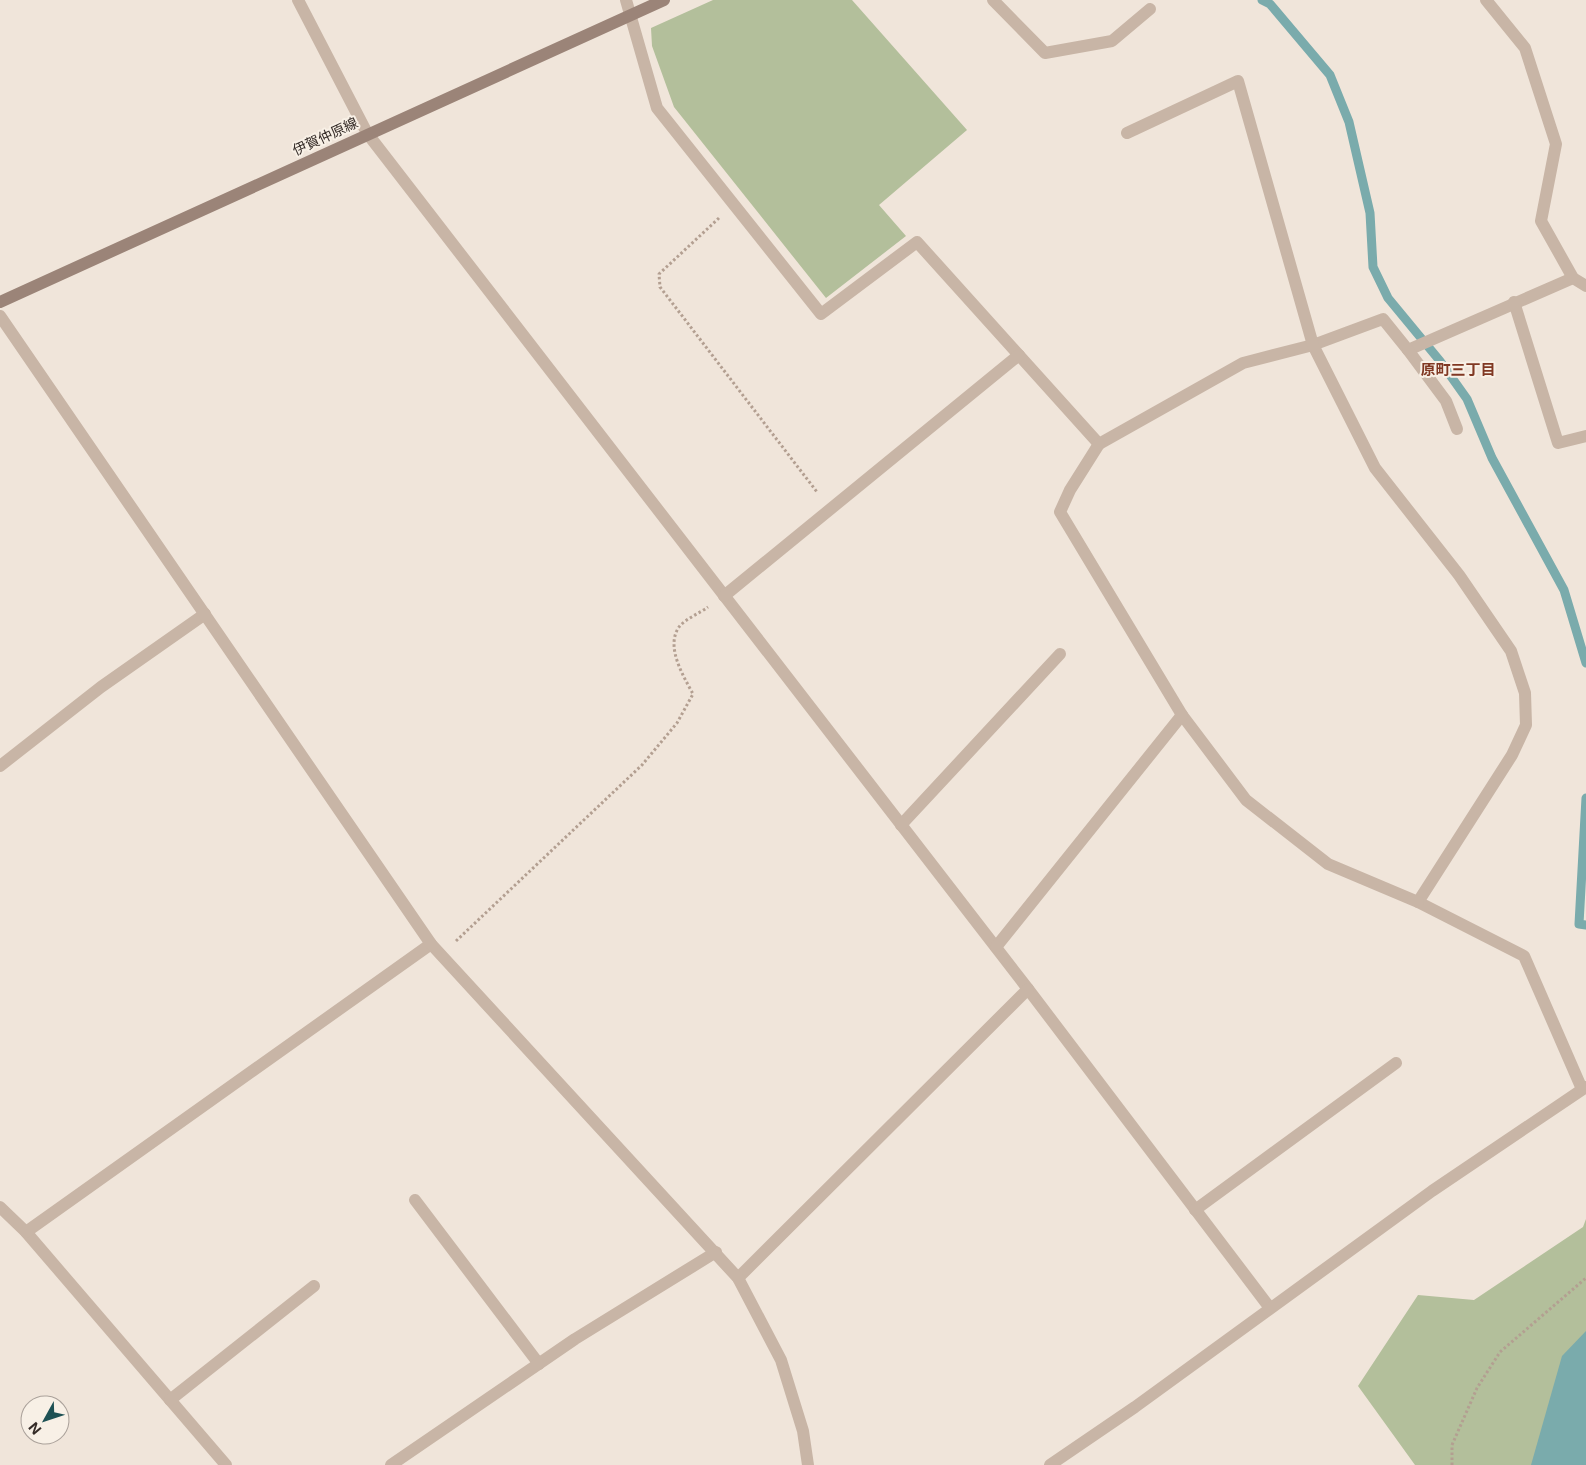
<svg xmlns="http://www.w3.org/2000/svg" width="1586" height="1465" viewBox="0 0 1586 1465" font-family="Inter,'Noto Sans JP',sans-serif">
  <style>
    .green { fill: #b3bf9b }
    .water { fill: #7aabac }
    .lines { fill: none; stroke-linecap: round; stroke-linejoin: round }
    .stream { stroke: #7aabac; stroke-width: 9 }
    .path { stroke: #b39f91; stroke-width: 3; stroke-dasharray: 2.5 2.5; stroke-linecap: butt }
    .minor { stroke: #c8b5a6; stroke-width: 12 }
    .tertiary { stroke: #c8b5a6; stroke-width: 12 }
    .secondary { stroke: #9b8478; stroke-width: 12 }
    .labels { text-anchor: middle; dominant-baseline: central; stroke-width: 4; stroke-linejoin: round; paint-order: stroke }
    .street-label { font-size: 14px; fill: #342b27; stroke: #f8f0e6 }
    .neighbourhood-label { font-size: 15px; font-weight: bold; fill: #803823; stroke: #f8f0e6 }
  </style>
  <rect width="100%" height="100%" fill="#f0e5da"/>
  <g class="green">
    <path d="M 713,0 L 852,0 L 967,130 L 879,205 L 906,236 L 826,298 L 674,107 L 652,46 L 651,28 Z"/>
    <path d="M 1586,1219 L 1586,1465 L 1415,1465 L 1358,1386 L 1418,1295 L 1474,1300 L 1583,1227 Z"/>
  </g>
  <path class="water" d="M 1586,1331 L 1586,1465 L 1531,1465 L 1562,1356 Z"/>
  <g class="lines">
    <g class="stream">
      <path d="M 1262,0 L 1270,4 L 1330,75 L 1349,122 L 1370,213 L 1373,267 L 1388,298 L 1440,361 L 1467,399 L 1492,458 L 1564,590 L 1586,663"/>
      <path d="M 1586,798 L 1579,924 L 1586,925"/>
    </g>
    <g class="path">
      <path d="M 719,218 L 659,274 L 660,287 L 817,492"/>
      <path d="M 456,941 L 642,765 L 677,723 L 693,694 C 684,677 665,647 679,627 C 685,619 700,613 708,607"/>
      <path d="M 1452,1465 L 1452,1445 L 1477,1388 L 1500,1352 L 1586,1278"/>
    </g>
    <g class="minor">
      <path d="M 298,0 L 367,133 L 1028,989 L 1270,1308"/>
      <path d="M 626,0 L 657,108 L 821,314 L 917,242 L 1099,444 L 1243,363 L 1313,345 L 1383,319 L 1408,350 L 1573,278"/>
      <path d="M 993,0 L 1045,53 L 1112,41 L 1150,9"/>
      <path d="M 1486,0 L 1525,48 L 1556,144 L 1541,221 L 1573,278 L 1586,286"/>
      <path d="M 1127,133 L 1238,81 L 1313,345 L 1375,468 L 1459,575 L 1511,651 L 1525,693 L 1526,725 L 1512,755 L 1418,902 L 1524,956 L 1582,1089"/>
      <path d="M 1514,302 L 1558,443 L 1586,436"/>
      <path d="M 1408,350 L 1446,401 L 1457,429"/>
      <path d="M 1099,444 L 1070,490 L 1060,512 L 1182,715 L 1246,800 L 1328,864 L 1418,902"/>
      <path d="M 724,596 L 1019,355"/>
      <path d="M 0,766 L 101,687 L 205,614"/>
      <path d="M 901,825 L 1060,654"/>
      <path d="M 996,947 L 1182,715"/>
      <path d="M 415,1200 L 539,1364"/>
      <path d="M 0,1207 L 26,1232 L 226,1465"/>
      <path d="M 1195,1210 L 1396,1063"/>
      <path d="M 26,1232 L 431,944"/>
      <path d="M 738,1278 L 1028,989"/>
      <path d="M 170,1400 L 314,1286"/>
      <path d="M 391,1465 L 575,1339 L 716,1252"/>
    </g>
    <g class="tertiary">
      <path d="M 0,316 L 431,944 L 738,1278 L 781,1360 L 803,1431 L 808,1465"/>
      <path d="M 1050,1465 L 1135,1407 L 1432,1191 L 1586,1087"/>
    </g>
    <path class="secondary" d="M 0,302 L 664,0"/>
  </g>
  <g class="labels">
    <g class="street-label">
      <text transform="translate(325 136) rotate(-25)">伊賀仲原線</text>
    </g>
    <g class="neighbourhood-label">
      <text x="1458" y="369">原町三丁目</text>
    </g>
  </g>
  <g transform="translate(45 1420) rotate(230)"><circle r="24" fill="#f8f0e6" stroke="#aaa19a"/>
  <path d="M0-4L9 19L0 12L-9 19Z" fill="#1e5154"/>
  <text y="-8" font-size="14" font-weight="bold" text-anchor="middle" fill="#342b27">N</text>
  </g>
</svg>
